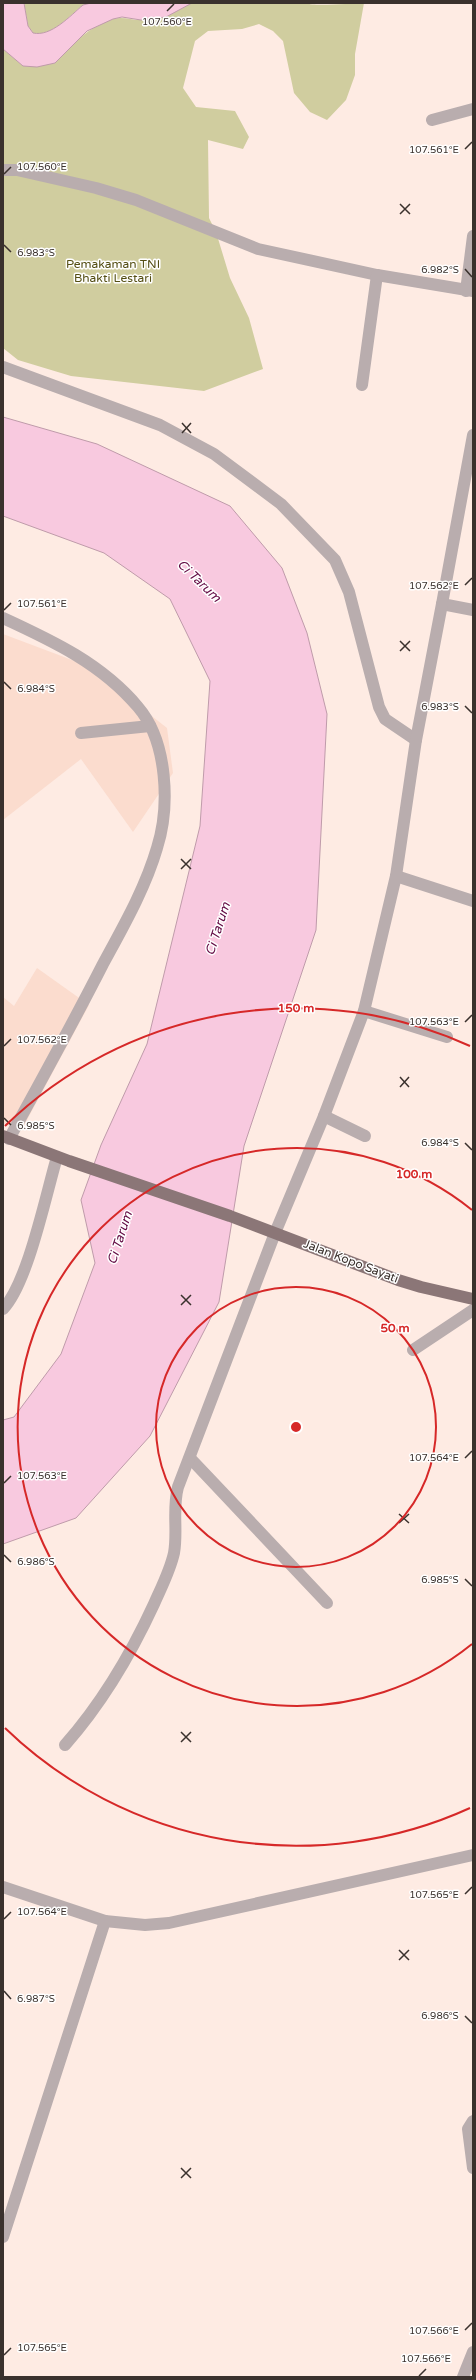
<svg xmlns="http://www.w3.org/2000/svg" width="476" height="2380" viewBox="0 0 476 2380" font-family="'Varela Round',sans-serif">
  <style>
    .built { fill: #fbdcce }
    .green { fill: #d0cd9f }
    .water { fill: #f8c9df; stroke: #bf9baa }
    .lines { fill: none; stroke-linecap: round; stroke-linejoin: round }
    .minor { stroke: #b9adae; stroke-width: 12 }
    .major { stroke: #8b7677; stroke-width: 12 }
    .ticks { fill: none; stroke: #3a312d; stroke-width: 1.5 }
    .ring { fill: none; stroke: #d62828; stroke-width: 2 }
    .labels { text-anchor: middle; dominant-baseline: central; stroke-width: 3; stroke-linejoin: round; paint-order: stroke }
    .park-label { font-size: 12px; fill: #544e13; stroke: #fff }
    .street-label { font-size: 12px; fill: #3a312d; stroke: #fff }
    .water-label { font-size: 13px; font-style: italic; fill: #620a43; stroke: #fff }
    .ticks-label { font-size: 10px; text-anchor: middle; fill: #3a312d; stroke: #fff; stroke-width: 3; stroke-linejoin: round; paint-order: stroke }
    .centre { fill: #d62828; stroke: #fff; stroke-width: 2 }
    .ring-label { font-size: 12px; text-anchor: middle; font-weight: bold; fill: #d62828; stroke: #fff; stroke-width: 3; stroke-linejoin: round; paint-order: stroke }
  </style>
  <rect width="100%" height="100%" fill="#feebe3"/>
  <g class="built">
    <path d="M 3,634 L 88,666 L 167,728 L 173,773 L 133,832 L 81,759 L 3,820 Z"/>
    <path d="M 37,968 L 89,1005 L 21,1131 L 3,1123 L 3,997 L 14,1006 Z"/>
  </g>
  <g class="green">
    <path d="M 24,3 L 91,3 L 83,5 C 69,16 52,37 33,33 L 28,26 Z"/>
    <path d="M 192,3 L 306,3 C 314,7 352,3 364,3 L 355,54 L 355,75 L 346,100 L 327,120 L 310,112 L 294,93 L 283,41 L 273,31 L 259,24 L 242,29 L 208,31 L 195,41 L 183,88 L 196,107 L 235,111 L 249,137 L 243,149 L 208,140 L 209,218 L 216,232 L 230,278 L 249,318 L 263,369 L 204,391 L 71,376 L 18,360 L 3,348 L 3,49 L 23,66 L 55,63 C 72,46 88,26 113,19 C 122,16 131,20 140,20 C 157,20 178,11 192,3 Z"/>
  </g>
  <g class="water">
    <path d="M 3,3 L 24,3 L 28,26 L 33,33 C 51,37 70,16 83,5 L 91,3 L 192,3 L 166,17 L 141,20 L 122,17 L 113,19 L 87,31 L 55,63 L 37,67 L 23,66 L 3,49 Z"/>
    <path d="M 3,417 L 97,444 L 230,506 L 282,568 L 307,633 L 327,714 L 316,930 L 244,1146 L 219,1302 L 150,1436 L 76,1518 L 3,1544 L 3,1420 L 14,1417 L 61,1354 L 95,1263 L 81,1200 L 101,1145 L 147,1044 L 200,826 L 210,681 L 170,599 L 104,553 L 3,516 Z"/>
  </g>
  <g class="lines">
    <g class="minor">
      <path d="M 432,120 L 473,109"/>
      <path d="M 3,170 L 17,170 L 96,188 L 136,200 L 258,249 L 377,275 L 473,291"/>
      <path d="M 466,291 L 473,236"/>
      <path d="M 3,367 L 160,425 L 214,454 L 281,504 L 335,560 L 349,592 L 379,707 L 385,719 L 416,740"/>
      <path d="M 362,385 L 377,275"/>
      <path d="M 473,435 L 442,604 L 473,610"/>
      <path d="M 3,618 C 53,641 102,664 138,707 C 168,742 170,807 157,848 C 145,889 123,927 103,964 C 73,1023 41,1081 9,1139"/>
      <path d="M 81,733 L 150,726"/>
      <path d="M 396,876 L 473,901"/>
      <path d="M 364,1011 L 447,1037"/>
      <path d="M 324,1116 L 365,1136"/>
      <path d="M 3,1309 C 28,1283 46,1194 57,1157"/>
      <path d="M 413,1350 L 473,1310"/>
      <path d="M 190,1458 L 327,1603"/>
      <path d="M 65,1745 C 103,1702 130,1656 154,1604 C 161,1588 170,1571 174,1553 C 178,1531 172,1509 178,1487 L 275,1233 L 324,1116 L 364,1011 L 396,876 L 416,740 L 442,604"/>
      <path d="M 3,1887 L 105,1921"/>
      <path d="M 473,2121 L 468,2129 L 473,2168"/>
      <path d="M 3,2237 L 105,1921 L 145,1925 L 169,1923 L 473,1855"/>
      <path d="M 463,2377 L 473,2352"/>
    </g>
    <path class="major" d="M 3,1136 L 69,1161 L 230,1216 L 398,1280 L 421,1287 L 473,1299"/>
  </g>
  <path class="ticks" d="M 167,11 L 174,4M 465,149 L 472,142M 4,174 L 11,167M 400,204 L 410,214M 400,214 L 410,204M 4,245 L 11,252M 465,269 L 472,277M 182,423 L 191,433M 182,433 L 191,423M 465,585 L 472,578M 4,610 L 11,603M 400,641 L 410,651M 400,651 L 410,641M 4,682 L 11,689M 465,706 L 472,713M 181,859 L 191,869M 181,869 L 191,859M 465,1022 L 472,1015M 4,1046 L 11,1039M 400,1077 L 409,1087M 400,1087 L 409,1077M 4,1118 L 11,1125M 465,1143 L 472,1150M 181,1295 L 191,1305M 181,1305 L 191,1295M 465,1458 L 472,1451M 4,1483 L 11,1476M 399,1514 L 409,1523M 399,1523 L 409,1514M 4,1555 L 11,1562M 465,1579 L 472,1586M 181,1732 L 191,1742M 181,1742 L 191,1732M 465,1894 L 472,1887M 4,1919 L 11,1912M 399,1950 L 409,1960M 399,1960 L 409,1950M 4,1991 L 11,1999M 465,2016 L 472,2023M 181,2168 L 191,2178M 181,2178 L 191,2168M 465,2330 L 472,2323M 4,2355 L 11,2348M 419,2376 L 426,2369"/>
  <g class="ring">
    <circle cx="296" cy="1427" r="140"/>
    <path d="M472 1644A279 279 0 1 1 472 1210"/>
    <path d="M470 1808A419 419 0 0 1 5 1728M5 1126A419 419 0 0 1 470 1046"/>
  </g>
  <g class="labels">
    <g class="park-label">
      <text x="113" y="264">Pemakaman TNI<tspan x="113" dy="14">Bhakti Lestari</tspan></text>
    </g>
    <g class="street-label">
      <text transform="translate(351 1261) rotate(21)">Jalan Kopo Sayati</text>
    </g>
    <g class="water-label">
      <text transform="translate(199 581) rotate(44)">Ci Tarum</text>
      <text transform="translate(218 929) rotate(-72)">Ci Tarum</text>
      <text transform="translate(120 1238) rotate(-72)">Ci Tarum</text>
    </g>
  </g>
  <g class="ticks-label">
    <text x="167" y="25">107.560°E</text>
    <text x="434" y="153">107.561°E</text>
    <text x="42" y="170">107.560°E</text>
    <text x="36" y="256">6.983°S</text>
    <text x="440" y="273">6.982°S</text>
    <text x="434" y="589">107.562°E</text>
    <text x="42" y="607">107.561°E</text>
    <text x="36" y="692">6.984°S</text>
    <text x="440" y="710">6.983°S</text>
    <text x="434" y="1025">107.563°E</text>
    <text x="42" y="1043">107.562°E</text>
    <text x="36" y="1129">6.985°S</text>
    <text x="440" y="1146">6.984°S</text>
    <text x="434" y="1461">107.564°E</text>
    <text x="42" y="1479">107.563°E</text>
    <text x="36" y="1565">6.986°S</text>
    <text x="440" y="1583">6.985°S</text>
    <text x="434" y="1898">107.565°E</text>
    <text x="42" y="1915">107.564°E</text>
    <text x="36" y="2002">6.987°S</text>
    <text x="440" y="2019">6.986°S</text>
    <text x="434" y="2334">107.566°E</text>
    <text x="42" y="2351">107.565°E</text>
    <text x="426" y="2362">107.566°E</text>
  </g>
  <circle cx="296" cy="1427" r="6" class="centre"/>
  <g class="ring-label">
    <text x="296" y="1012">150 m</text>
    <text x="414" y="1178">100 m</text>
    <text x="395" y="1332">50 m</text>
  </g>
  <rect width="476" height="2380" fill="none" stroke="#3a312d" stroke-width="8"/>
</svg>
